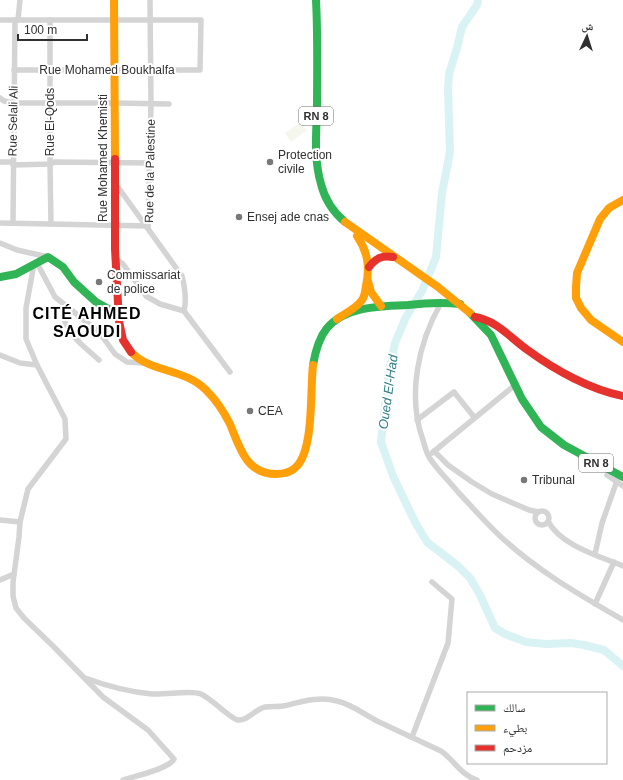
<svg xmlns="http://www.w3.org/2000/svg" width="623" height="780" viewBox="0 0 623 780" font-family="Helvetica,'Noto Naskh Arabic',sans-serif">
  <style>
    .green { fill: #f5f6ed }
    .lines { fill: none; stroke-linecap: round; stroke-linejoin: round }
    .river { stroke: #d9f2f4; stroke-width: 8 }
    .street { stroke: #d4d4d4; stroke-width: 5.5 }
    .fast { stroke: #30b455; stroke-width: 8 }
    .slow { stroke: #ff9f0a; stroke-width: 8 }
    .jam { stroke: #e5322d; stroke-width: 8 }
    .poi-dot { fill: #787878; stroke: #fff; stroke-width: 1.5 }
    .labels { text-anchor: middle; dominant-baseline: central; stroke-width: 4; stroke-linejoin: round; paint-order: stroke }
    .shield { fill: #fff; stroke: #6e6e6e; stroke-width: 1 }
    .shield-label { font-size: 11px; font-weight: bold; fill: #303030 }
    .street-label { font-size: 12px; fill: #303030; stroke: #fff }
    .poi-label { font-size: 12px; fill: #303030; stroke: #fff; text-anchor: start }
    .water-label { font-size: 13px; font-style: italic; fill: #317f85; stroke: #fff }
    .district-label { font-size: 16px; font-weight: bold; letter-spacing: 1px; fill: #000; stroke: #fff }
  </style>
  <rect width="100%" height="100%" fill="#fff"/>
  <path class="green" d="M 301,122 L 307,130 L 291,142 L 285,133 Z"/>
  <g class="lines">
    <path class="river" d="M 478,0 L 477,5 L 462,27 L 457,48 L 449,74 L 448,89 L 450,152 L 442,193 L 436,257 L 422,291 L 406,317 L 395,343 L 389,372 L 381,442 L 393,476 L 415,522 L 427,542 L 458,566 L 470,578 L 480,595 L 495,628 L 505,634 L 526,642 L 546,644 L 571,643 L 584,645 L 604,650 L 623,666"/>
    <g class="street">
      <path d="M 0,20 L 201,20 L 200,70 L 14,70"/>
      <path d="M 18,20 L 20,0"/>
      <path d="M 50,20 L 50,164 L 51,224"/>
      <path d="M 0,98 L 4,101 L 14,103 L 115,103 L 169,104"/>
      <path d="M 0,162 L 13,162"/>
      <path d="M 13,165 L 50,164 L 54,162 L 150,163"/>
      <path d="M 115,183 L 182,276 C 185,288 187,299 184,311"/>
      <path d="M 13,222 L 15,20"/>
      <path d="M 0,223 L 148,226"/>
      <path d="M 148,226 L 151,104 L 150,0"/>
      <path d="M 0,243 L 17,250 L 48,257"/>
      <path d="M 115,258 L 123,264 L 146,296 L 160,304 L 184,311 L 230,372"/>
      <path d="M 37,263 L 55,297 L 99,332 L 115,354 L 127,362 L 143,363"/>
      <path d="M 441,303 C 418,343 407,396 423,440 C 425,446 426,452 429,457 C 437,470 449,481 458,492 C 472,507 485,522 500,536 C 536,570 580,595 623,620"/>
      <path d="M 68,307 L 63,315 C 67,335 85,347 99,360"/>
      <path d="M 0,355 L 20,363 L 37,365 L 26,339 L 26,308 L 34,264"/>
      <path d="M 417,420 L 454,392 L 474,417"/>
      <path d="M 434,451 L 448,465 L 472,482 L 492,494 L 529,510 L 538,512"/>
      <path d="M 432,453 L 515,385"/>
      <path d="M 607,475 L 623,486"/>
      <circle cx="542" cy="518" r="7"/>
      <path d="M 0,520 L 20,522 L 28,489 L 66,439 L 65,419 L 37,365"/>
      <path d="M 548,521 C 560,545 599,556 623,566"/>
      <path d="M 20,522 L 19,537 L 13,582 L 13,596 L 16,608 L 24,618 L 53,646 L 103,697 L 148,730 L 174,759 C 169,769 135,776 123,780"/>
      <path d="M 595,554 L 602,523 L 619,475"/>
      <path d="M 0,580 L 14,574"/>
      <path d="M 595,604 L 614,562"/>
      <path d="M 85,678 C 107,686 129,692 152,694 C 166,695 190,690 201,694 C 212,699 231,719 238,720 C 248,721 255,709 265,707 C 271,706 277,707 283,706 C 301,702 319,696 337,701 C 351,704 364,714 377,721 C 398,731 420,741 441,751 C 453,759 461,775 477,780"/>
      <path d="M 412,737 L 448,643 L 452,599 L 432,582"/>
    </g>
    <g class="fast">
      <path d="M 316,0 C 318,37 317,74 317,111 C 316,135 314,160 321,184 C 325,200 333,212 345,222"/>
      <path d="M 0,277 L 16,274 L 48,257 L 63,267 L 74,282 L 96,302 L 119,315"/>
      <path d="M 470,313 L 491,335 L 522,399 L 541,427 L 564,445 L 623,477"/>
      <path d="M 313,365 C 315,353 319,338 327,328 C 346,306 381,306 408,305 C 425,303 442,302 460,304"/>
    </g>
    <g class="slow">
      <path d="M 114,0 L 115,159"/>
      <path d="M 623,200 L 609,208 L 600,219 L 577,273 L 576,287 L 576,298 L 581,308 L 591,320 L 623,342"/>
      <path d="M 345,222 L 438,287 L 470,313"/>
      <path d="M 368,281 L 371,292 L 381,306"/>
      <path d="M 337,319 C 345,313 356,309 362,300 C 365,296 365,291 366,286 C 370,267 368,252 357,236"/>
      <path d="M 131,352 C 151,373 184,368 206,390 C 215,399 224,412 230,424 C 235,436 239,449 247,460 C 254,469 264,474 276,474 C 284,474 292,472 297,466 C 314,448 310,390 313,365"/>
    </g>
    <g class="jam">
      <path d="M 115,159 L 115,249 L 119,321 L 123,340 L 131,352"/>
      <path d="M 369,267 C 376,258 382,255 393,257"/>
      <path d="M 475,317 C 498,321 510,338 529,351 C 555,370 591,390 623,396"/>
    </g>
  </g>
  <g class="poi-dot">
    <circle cx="270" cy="162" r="4"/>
    <circle cx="239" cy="217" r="4"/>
    <circle cx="99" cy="282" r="4"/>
    <circle cx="250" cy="411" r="4"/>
    <circle cx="524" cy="480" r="4"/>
  </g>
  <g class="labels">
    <g class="shield">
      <rect x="299" y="107" width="34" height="18" rx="3"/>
      <rect x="579" y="454" width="34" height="18" rx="3"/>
    </g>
    <g class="shield-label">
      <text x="316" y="116">RN 8</text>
      <text x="596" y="463">RN 8</text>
    </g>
    <g class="street-label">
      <text x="107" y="70">Rue Mohamed Boukhalfa</text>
      <text transform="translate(13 121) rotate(-89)">Rue Selali Ali</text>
      <text transform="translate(50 122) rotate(-90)">Rue El-Qods</text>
      <text transform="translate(103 158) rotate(-90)">Rue Mohamed Khemisti</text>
      <text transform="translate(150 171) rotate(-89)">Rue de la Palestine</text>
    </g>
    <g class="poi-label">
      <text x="278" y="155">Protection<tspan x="278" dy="14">civile</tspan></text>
      <text x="247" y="217">Ensej ade cnas</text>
      <text x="107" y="275">Commissariat<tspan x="107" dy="14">de police</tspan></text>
      <text x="258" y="411">CEA</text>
      <text x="532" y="480">Tribunal</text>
    </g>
    <g class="water-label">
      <text transform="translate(388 392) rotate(-82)">Oued El-Had</text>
    </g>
    <g class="district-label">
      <text x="87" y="313">CITÉ AHMED<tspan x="87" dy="18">SAOUDI</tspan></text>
    </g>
  </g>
  <rect x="467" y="692" width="140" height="72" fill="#ffffff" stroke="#acacac"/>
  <rect x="475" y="705" width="20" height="6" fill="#30b455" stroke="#acacac"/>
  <text x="503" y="712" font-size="12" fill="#303030">سالك</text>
  <rect x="475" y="725" width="20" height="6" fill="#ff9f0a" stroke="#acacac"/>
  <text x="503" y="732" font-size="12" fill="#303030">بطيء</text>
  <rect x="475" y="745" width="20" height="6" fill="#e5322d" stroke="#acacac"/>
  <text x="503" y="752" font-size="12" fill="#303030">مزدحم</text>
  <g transform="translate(587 36) rotate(4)" stroke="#ffffff" stroke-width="3" paint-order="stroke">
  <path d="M0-3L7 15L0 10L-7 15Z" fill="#303030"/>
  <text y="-6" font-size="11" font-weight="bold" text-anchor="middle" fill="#303030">ش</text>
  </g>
  <path d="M18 34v6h69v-6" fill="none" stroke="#303030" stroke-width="2"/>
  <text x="24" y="34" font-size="12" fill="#303030" stroke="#ffffff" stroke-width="3" paint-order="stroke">100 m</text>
</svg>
